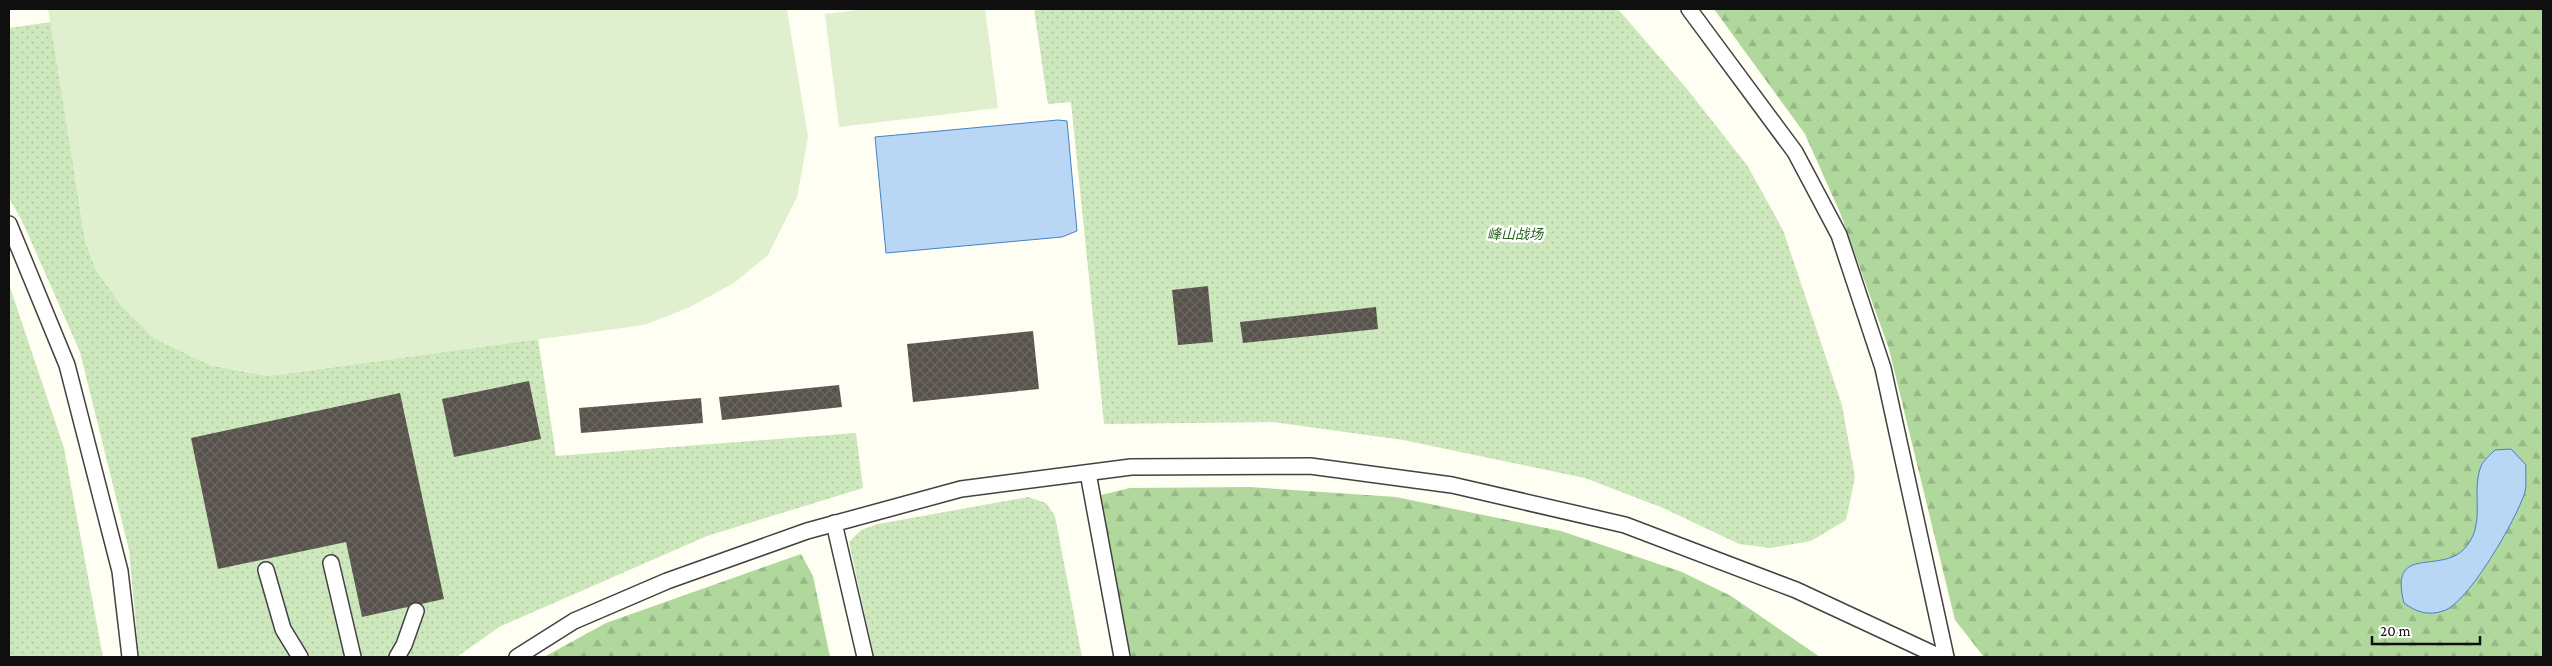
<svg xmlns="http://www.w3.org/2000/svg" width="2552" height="666" viewBox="0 0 2552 666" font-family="'Crimson Pro','Noto Sans SC',serif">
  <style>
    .grass { fill: url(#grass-dots) }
    .forest { fill: url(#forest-firs) }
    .pitch { fill: #e0f0ce }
    .water { fill: #b9d6f4; stroke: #4382c8 }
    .building { fill: url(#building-cross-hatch) }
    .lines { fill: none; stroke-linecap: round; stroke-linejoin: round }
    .lane-casing { stroke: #424242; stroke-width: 18 }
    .lane { stroke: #fff; stroke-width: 15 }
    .labels { text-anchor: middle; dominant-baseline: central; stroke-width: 5; stroke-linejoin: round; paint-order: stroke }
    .park-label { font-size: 14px; font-style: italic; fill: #276521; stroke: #fff }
  </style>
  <defs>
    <pattern id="grass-dots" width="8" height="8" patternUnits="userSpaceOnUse" patternTransform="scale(1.25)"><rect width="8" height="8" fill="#cee8bd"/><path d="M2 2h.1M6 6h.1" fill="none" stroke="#b0c6a1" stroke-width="1.8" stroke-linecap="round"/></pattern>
    <pattern id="forest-firs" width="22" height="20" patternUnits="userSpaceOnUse" patternTransform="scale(1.25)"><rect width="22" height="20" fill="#b0d89c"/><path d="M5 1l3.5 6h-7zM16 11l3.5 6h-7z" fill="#96b885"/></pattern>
    <pattern id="building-cross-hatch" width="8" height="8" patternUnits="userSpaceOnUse" patternTransform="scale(1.25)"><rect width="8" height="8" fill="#58524c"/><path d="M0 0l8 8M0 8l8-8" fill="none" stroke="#6b6661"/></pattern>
  </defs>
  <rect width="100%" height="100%" fill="#fefef2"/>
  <g class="grass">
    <path d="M 1034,9 L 1618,9 L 1687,89 L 1747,165 L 1783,230 L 1842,405 L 1855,477 L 1846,520 L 1811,541 L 1770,548 L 1739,544 L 1663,508 L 1585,478 L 1403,440 L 1273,422 L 1104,424 L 1071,102 L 1048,104 Z"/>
    <path d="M 51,22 L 85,240 L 95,268 L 121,305 L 154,338 L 210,365 L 268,376 L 538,339 L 556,456 L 856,433 L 863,488 L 707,536 L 499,627 L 457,657 L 139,657 L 129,550 L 80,352 L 22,221 L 9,198 L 9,28 Z"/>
    <path d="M 9,284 L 64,448 L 103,657 L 9,657 Z"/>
    <path d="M 1028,497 L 1046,503 L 1055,516 L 1082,657 L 874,657 L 849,542 L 861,530 L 878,524 Z"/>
  </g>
  <g class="forest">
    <path d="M 1714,9 L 2543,9 L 2543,657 L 1984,657 L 1955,620 L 1889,349 L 1841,215 L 1805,134 Z"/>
    <path d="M 1249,487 L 1396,497 L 1561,531 L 1682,572 L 1731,596 L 1820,657 L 1129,657 L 1101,495 L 1130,488 Z"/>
    <path d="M 801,554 L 813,576 L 830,657 L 544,657 L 606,623 Z"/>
  </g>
  <g class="pitch">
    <path d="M 48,9 L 787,9 L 808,137 L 797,197 L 768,255 L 734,283 L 688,308 L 644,325 L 268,376 L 210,365 L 154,338 L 121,305 L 95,268 L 85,240 Z"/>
    <path d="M 866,9 L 985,9 L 998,108 L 839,127 L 825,14 Z"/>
  </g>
  <g class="water">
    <path d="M 1058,120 L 1067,121 L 1077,231 L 1062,237 L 886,253 L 875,137 Z"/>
    <path d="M 2511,449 L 2526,465 C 2525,473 2527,484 2525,492 C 2517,518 2468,604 2443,611 C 2428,616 2416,612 2404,603 C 2389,545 2437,573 2462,551 C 2489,526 2469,492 2482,464 C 2485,459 2491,454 2495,450 Z"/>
  </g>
  <g class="building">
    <path d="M 1208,286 L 1213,342 L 1178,345 L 1172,290 Z"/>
    <path d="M 1376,307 L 1378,329 L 1243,343 L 1240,322 Z"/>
    <path d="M 1033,331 L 1039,389 L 913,402 L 907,344 Z"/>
    <path d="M 529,381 L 541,439 L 454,457 L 442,399 Z"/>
    <path d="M 839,385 L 842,407 L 722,420 L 719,397 Z"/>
    <path d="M 400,393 L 444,599 L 362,617 L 346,542 L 218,569 L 191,438 Z"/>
    <path d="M 701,398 L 703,423 L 581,433 L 579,408 Z"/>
  </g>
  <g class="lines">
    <defs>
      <g id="lane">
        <path d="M 1689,9 L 1795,152 L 1839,235 L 1883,368 L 1946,657"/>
        <path d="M 9,224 L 67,365 L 120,571 L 130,657"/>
        <path d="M 1088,473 L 1122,657"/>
        <path d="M 834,523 L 865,657"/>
        <path d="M 331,563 L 353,657"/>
        <path d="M 266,570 L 283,629 L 300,657"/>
        <path d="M 397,657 L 404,645 L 416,611"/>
        <path d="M 517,657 L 574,621 L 667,581 L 807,531 L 961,489 L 1131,467 L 1310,466 L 1452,485 L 1625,525 L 1796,590 L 1940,657"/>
      </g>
    </defs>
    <use href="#lane" class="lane-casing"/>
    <use href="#lane" class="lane"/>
  </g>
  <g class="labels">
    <g class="park-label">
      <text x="1515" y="234">峰山战场</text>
    </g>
  </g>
  <rect width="2552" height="666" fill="none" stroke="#0f0f0f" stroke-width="20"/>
  <path d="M2372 636v8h108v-8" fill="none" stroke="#0f0f0f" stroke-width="2.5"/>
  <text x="2380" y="636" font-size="15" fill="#0f0f0f" stroke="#ffffff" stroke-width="4" paint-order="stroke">20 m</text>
</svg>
